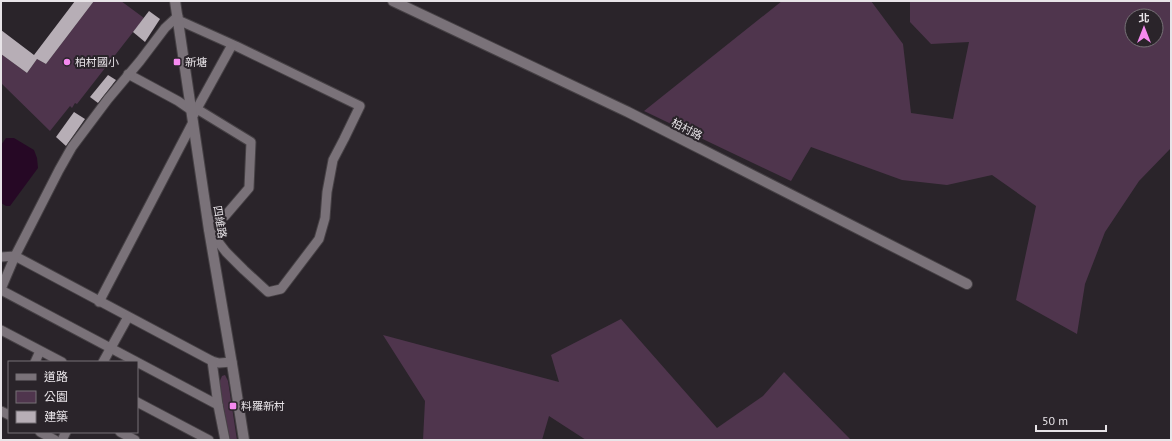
<svg xmlns="http://www.w3.org/2000/svg" width="1172" height="441" viewBox="0 0 1172 441" font-family="'PT Sans','Noto Sans TC',sans-serif">
  <style>
    .green { fill: #4f354d; fill-rule: evenodd }
    .water { fill: #260825 }
    .building { fill: #b7aeb6 }
    .lines { fill: none; stroke-linecap: round; stroke-linejoin: round }
    .minor-casing { stroke: #464145; stroke-width: 11 }
    .tertiary-casing { stroke: #464145; stroke-width: 12 }
    .minor { stroke: #7a7279; stroke-width: 9 }
    .tertiary { stroke: #7a7279; stroke-width: 10 }
    .poi-dot { fill: #f589ef; stroke: #2a242a; stroke-width: 1.5 }
    .labels { text-anchor: middle; dominant-baseline: central; stroke-width: 4; stroke-linejoin: round; paint-order: stroke }
    .poi-label { font-size: 11px; fill: #e8e4e8; stroke: #2a242a; text-anchor: start }
    .street-label { font-size: 11px; fill: #e8e4e8; stroke: #2a242a }
  </style>
  <rect width="100%" height="100%" fill="#2a242a"/>
  <g class="green">
    <path d="M 94,1 L 121,1 L 144,18 L 77,104 L 75,103 L 72,108 L 70,106 L 50,131 L 1,83 L 1,54 L 27,73 L 37,59 L 46,64 Z"/>
    <path d="M 782,1 L 871,1 L 903,44 L 911,113 L 953,119 L 969,42 L 931,44 L 910,22 L 910,2 L 911,1 L 1171,1 L 1171,148 L 1139,181 L 1105,232 L 1085,284 L 1077,334 L 1016,300 L 1036,206 L 992,175 L 947,185 L 902,180 L 811,147 L 791,181 L 644,111 ZM 1132,16 L 1156,16 L 1156,40 L 1132,40 Z"/>
    <path d="M 621,319 L 717,428 L 763,396 L 784,372 L 851,440 L 586,440 L 549,416 L 542,440 L 423,440 L 425,401 L 383,335 L 559,382 L 551,355 Z"/>
    <path d="M 225,375 L 228,381 L 237,440 L 230,440 L 219,383 L 222,376 Z"/>
  </g>
  <path class="water" d="M 6,138 L 14,138 L 34,150 L 37,158 L 38,168 L 10,206 L 6,206 L 1,203 L 1,145 Z"/>
  <g class="building">
    <path d="M 75,1 L 94,1 L 46,64 L 37,59 L 27,73 L 1,54 L 1,30 L 34,55 Z"/>
    <path d="M 149,11 L 160,19 L 145,42 L 133,32 Z"/>
    <path d="M 108,75 L 116,80 L 98,103 L 90,97 Z"/>
    <path d="M 74,112 L 85,119 L 66,146 L 56,137 Z"/>
  </g>
  <g class="lines">
    <defs>
      <g id="minor">
        <path d="M 178,20 L 236,46 L 360,106 L 344,139 L 333,160 L 327,192 L 325,218 L 319,239 L 281,289 L 268,292 L 244,270 L 226,252 L 209,230"/>
        <path d="M 128,74 L 178,101 L 191,110"/>
        <path d="M 197,109 L 251,142 L 249,188 L 225,216 L 218,219 L 208,221"/>
        <path d="M 194,114 L 232,45"/>
        <path d="M 1,257 L 15,256 L 212,361 L 219,363 L 232,362"/>
        <path d="M 1,289 L 15,256 L 59,170 L 72,147 L 108,99 L 140,61 L 165,28 L 178,16"/>
        <path d="M 1,290 L 218,405"/>
        <path d="M 99,302 L 193,122"/>
        <path d="M 1,330 L 62,362"/>
        <path d="M 212,361 L 218,405 L 225,440"/>
        <path d="M 35,362 L 40,351"/>
        <path d="M 103,362 L 128,317"/>
        <path d="M 137,402 L 209,440"/>
        <path d="M 1,411 L 9,415"/>
        <path d="M 40,432 L 55,440"/>
        <path d="M 120,432 L 135,440"/>
        <path d="M 62,440 L 66,432"/>
      </g>
      <g id="tertiary">
        <path d="M 175,1 L 209,230 L 233,370 L 244,440"/>
        <path d="M 393,1 L 628,112 L 967,284"/>
      </g>
    </defs>
    <use href="#minor" class="minor-casing"/>
    <use href="#tertiary" class="tertiary-casing"/>
    <use href="#minor" class="minor"/>
    <use href="#tertiary" class="tertiary"/>
  </g>
  <g class="poi-dot">
    <circle cx="67" cy="62" r="4"/>
    <rect x="173" y="58" width="8" height="8" rx="2"/>
    <rect x="229" y="402" width="8" height="8" rx="2"/>
  </g>
  <g class="labels">
    <g class="poi-label">
      <text x="75" y="62">柏村國小</text>
      <text x="185" y="62">新塘</text>
      <text x="241" y="406">料羅新村</text>
    </g>
    <g class="street-label">
      <text transform="translate(687 129) rotate(27)">柏村路</text>
      <text transform="translate(220 222) rotate(81)">四維路</text>
    </g>
  </g>
  <rect width="1172" height="441" fill="none" stroke="#e8e4e8" stroke-width="4"/>
  <rect x="8" y="361" width="130" height="72" fill="#2a242a" stroke="#767176"/>
  <rect x="16" y="374" width="20" height="6" fill="#7a7279" stroke="#767176"/>
  <text x="44" y="381" font-size="12" fill="#e8e4e8">道路</text>
  <rect x="16" y="391" width="20" height="12" fill="#4f354d" stroke="#767176"/>
  <text x="44" y="401" font-size="12" fill="#e8e4e8">公園</text>
  <rect x="16" y="411" width="20" height="12" fill="#b7aeb6" stroke="#767176"/>
  <text x="44" y="421" font-size="12" fill="#e8e4e8">建築</text>
  <g transform="translate(1144 28)"><circle r="19" fill="#2a242a" stroke="#767176"/>
  <path d="M0-3L7 15L0 10L-7 15Z" fill="#f589ef"/>
  <text y="-6" font-size="11" font-weight="bold" text-anchor="middle" fill="#e8e4e8">北</text>
  </g>
  <path d="M1036 425v6h70v-6" fill="none" stroke="#e8e4e8" stroke-width="2"/>
  <text x="1042" y="425" font-size="12" fill="#e8e4e8" stroke="#2a242a" stroke-width="3" paint-order="stroke">50 m</text>
</svg>
